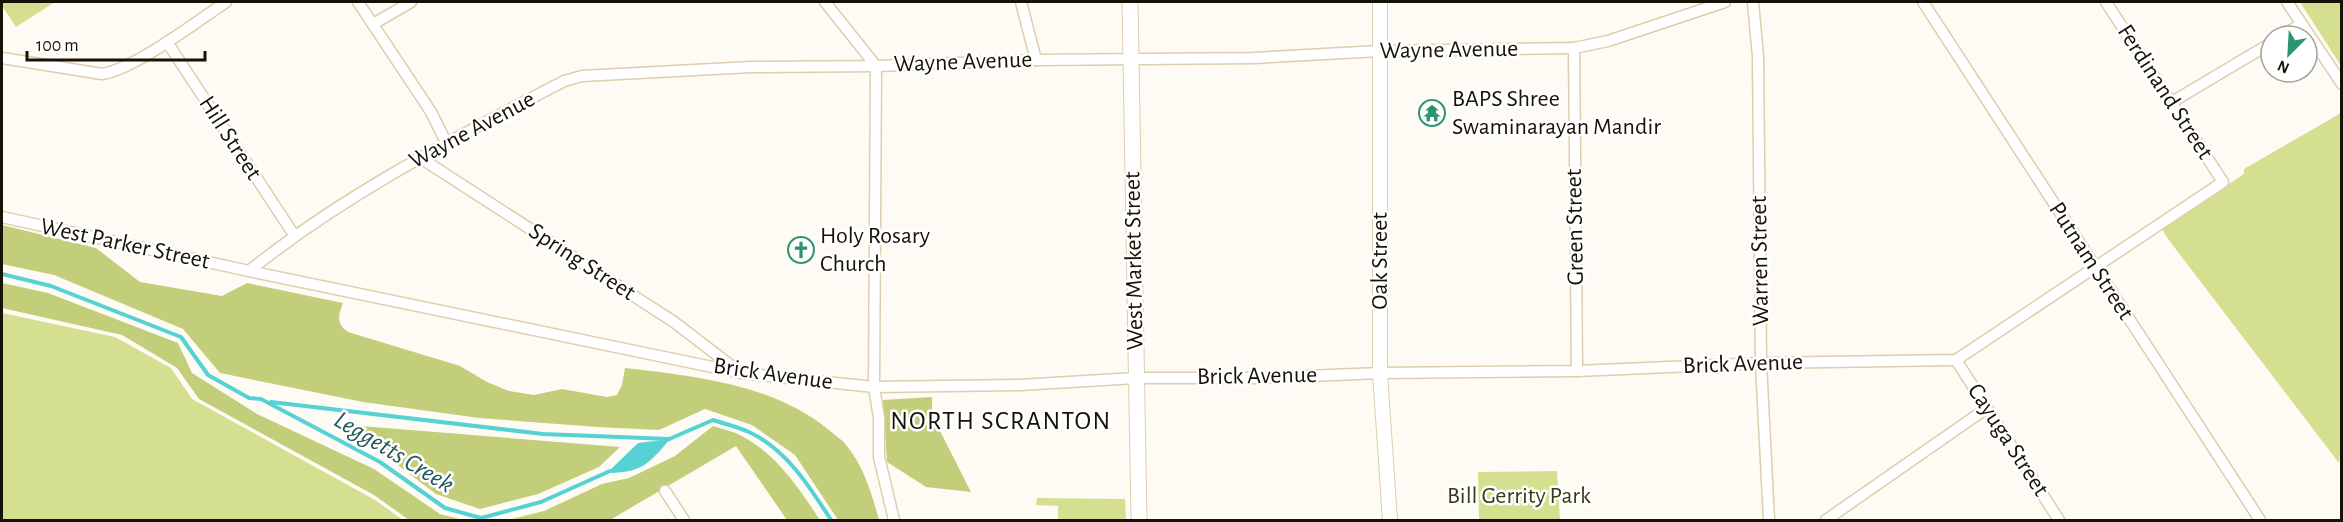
<svg xmlns="http://www.w3.org/2000/svg" width="2343" height="522" viewBox="0 0 2343 522" font-family="'Alegreya Sans',sans-serif">
  <style>
    .green { fill: #d4df8f }
    .forest { fill: #c3ce7a }
    .water { fill: #56d2d5 }
    .lines { fill: none; stroke-linecap: round; stroke-linejoin: round }
    .stream { stroke: #56d2d5; stroke-width: 4 }
    .minor-casing { stroke: #ddcead; stroke-width: 13 }
    .tertiary-casing { stroke: #ddcead; stroke-width: 16 }
    .secondary-casing { stroke: #ddcead; stroke-width: 17 }
    .minor { stroke: #fff; stroke-width: 10 }
    .tertiary { stroke: #fff; stroke-width: 14 }
    .secondary { stroke: #fff; stroke-width: 15 }
    .labels { text-anchor: middle; dominant-baseline: central; stroke-width: 5; stroke-linejoin: round; paint-order: stroke }
    .street-label { font-size: 24px; fill: #171206; stroke: #fff }
    .poi-label { font-size: 24px; fill: #171206; stroke: #fff; text-anchor: start }
    .park-label { font-size: 24px; fill: #383c18; stroke: #fff }
    .neighbourhood-label { font-size: 26px; letter-spacing: 1.5px; fill: #171206; stroke: #fff }
    .water-label { font-size: 26px; font-style: italic; fill: #24595a; stroke: #fff }
  </style>
  <rect width="100%" height="100%" fill="#fefbf4"/>
  <g class="green">
    <path d="M 2,2 L 55,2 L 16,27 L 2,6 Z"/>
    <path d="M 2300,2 L 2341,2 L 2341,66 Z"/>
    <path d="M 2341,113 L 2342,437 L 2339,463 L 2168,239 L 2162,229 L 2244,174 L 2244,169 Z"/>
    <path d="M 2,313 L 115,337 L 171,368 L 192,399 L 375,500 L 403,520 L 2,520 Z"/>
    <path d="M 1557,471 L 1560,520 L 1479,520 L 1478,472 Z"/>
    <path d="M 1037,498 L 1125,499 L 1126,520 L 1058,520 L 1058,506 L 1036,505 Z"/>
  </g>
  <g class="forest">
    <path d="M 2,225 L 96,248 L 140,282 L 222,296 L 247,283 L 343,303 C 338,316 336,323 348,332 L 460,366 L 487,382 L 509,391 L 534,395 L 562,389 L 607,397 L 617,395 L 622,385 L 625,368 C 695,376 773,384 829,430 C 834,435 842,439 846,445 C 864,466 872,495 879,520 L 838,520 L 795,455 L 752,425 L 705,409 L 659,430 L 597,427 L 479,418 L 363,402 L 220,373 L 183,329 L 54,275 L 2,264 Z"/>
    <path d="M 2,283 L 48,293 L 178,343 L 192,373 L 257,414 L 374,469 L 440,514 L 463,520 L 409,520 L 374,495 L 199,399 L 177,368 L 122,335 L 2,308 Z"/>
    <path d="M 932,397 L 932,424 L 938,427 L 971,492 L 926,487 L 887,462 L 883,400 Z"/>
    <path d="M 361,426 L 620,447 L 599,467 L 538,494 L 480,509 L 436,494 L 374,447 Z"/>
    <path d="M 713,426 C 722,429 732,431 740,435 C 777,454 798,487 820,520 L 787,520 L 736,446 L 610,520 L 508,520 L 544,511 L 602,484 L 629,478 L 675,456 Z"/>
  </g>
  <path class="water" d="M 670,439 C 649,464 641,473 607,473 L 638,443 Z"/>
  <g class="lines">
    <g class="stream">
      <path d="M 2,274 L 51,286 L 181,337 L 208,375 L 249,398 L 261,399 L 380,462 L 445,508 L 481,518 L 541,502 L 610,471"/>
      <path d="M 271,402 L 543,434 L 669,439"/>
      <path d="M 667,440 L 713,420 C 725,424 738,427 749,432 C 786,449 810,487 831,520"/>
    </g>
    <defs>
      <g id="minor">
        <path d="M 358,2 L 431,112 L 446,142"/>
        <path d="M 825,2 L 876,66 L 874,387 L 879,418 L 879,457 L 894,520"/>
        <path d="M 1021,2 L 1036,60"/>
        <path d="M 1753,2 L 1758,57 L 1761,363 L 1769,520"/>
        <path d="M 1923,2 L 2260,520"/>
        <path d="M 2287,2 L 2342,84"/>
        <path d="M 373,24 L 411,2"/>
        <path d="M 2282,36 L 2301,24"/>
        <path d="M 167,42 L 294,235"/>
        <path d="M 1574,48 L 1577,371"/>
        <path d="M 2,58 L 102,74 C 135,69 196,22 226,2"/>
        <path d="M 2172,102 L 2271,43"/>
        <path d="M 419,157 L 674,322 L 738,371"/>
        <path d="M 2,217 L 249,271 L 741,373 L 874,387 L 1020,385 L 1136,378 L 1261,378 L 1380,373 L 1577,371 L 1761,363 L 1956,360 L 2223,182 L 2106,2"/>
        <path d="M 249,271 C 345,194 455,138 564,81 L 582,76 L 751,67 L 876,66 L 1036,60 L 1254,58 L 1379,51 L 1574,48 L 1608,41 L 1725,2"/>
        <path d="M 1956,360 L 2059,520"/>
        <path d="M 665,491 L 684,520"/>
        <path d="M 1826,520 L 1987,408"/>
      </g>
      <path id="tertiary" d="M 1380,2 L 1380,373 L 1390,520"/>
      <path id="secondary" d="M 1130,2 L 1139,520"/>
    </defs>
    <use href="#minor" class="minor-casing"/>
    <use href="#tertiary" class="tertiary-casing"/>
    <use href="#secondary" class="secondary-casing"/>
    <use href="#minor" class="minor"/>
    <use href="#tertiary" class="tertiary"/>
    <use href="#secondary" class="secondary"/>
  </g>
  <defs>
    <symbol id="temple-ring" viewBox="-11 -11 22 22"><circle r="9.5" fill="#fff" stroke="#2e9470" stroke-width="1.5"/><path d="M0-6L5-2H3V0L6.5 2.5H4V6H1.5V3h-3V6H-4V2.5H-6.5L-3 0V-2H-5Z" fill="#2e9470"/></symbol>
    <symbol id="church-ring" viewBox="-11 -11 22 22"><circle r="9.5" fill="#fff" stroke="#2e9470" stroke-width="1.5"/><path d="M-1.2-6h2.4v3.5h3.3v2.4h-3.3V6h-2.4V-.1h-3.3v-2.4h3.3Z" fill="#2e9470"/></symbol>
  </defs>
  <g fill-rule="evenodd">
    <use href="#temple-ring" x="1417" y="98" width="30" height="30"/>
    <use href="#church-ring" x="786" y="235" width="30" height="30"/>
  </g>
  <g class="labels">
    <g class="street-label">
      <text transform="translate(1449 50) rotate(-1)">Wayne Avenue</text>
      <text transform="translate(963 62) rotate(-2)">Wayne Avenue</text>
      <text transform="translate(2165 92) rotate(57)">Ferdinand Street</text>
      <text transform="translate(472 130) rotate(-28)">Wayne Avenue</text>
      <text transform="translate(230 138) rotate(57)">Hill Street</text>
      <text transform="translate(1575 227) rotate(-91)">Green Street</text>
      <text transform="translate(125 244) rotate(12)">West Parker Street</text>
      <text transform="translate(1134 261) rotate(-91)">West Market Street</text>
      <text transform="translate(1380 261) rotate(-90)">Oak Street</text>
      <text transform="translate(1760 261) rotate(-91)">Warren Street</text>
      <text transform="translate(2091 261) rotate(57)">Putnam Street</text>
      <text transform="translate(582 262) rotate(33)">Spring Street</text>
      <text transform="translate(1743 364) rotate(-2)">Brick Avenue</text>
      <text transform="translate(773 374) rotate(8)">Brick Avenue</text>
      <text transform="translate(1257 376) rotate(-1)">Brick Avenue</text>
      <text transform="translate(2008 440) rotate(57)">Cayuga Street</text>
    </g>
    <g class="poi-label">
      <text x="1452" y="99">BAPS Shree<tspan x="1452" dy="28">Swaminarayan Mandir</tspan></text>
      <text x="820" y="236">Holy Rosary<tspan x="820" dy="28">Church</tspan></text>
    </g>
    <g class="park-label">
      <text x="1519" y="496">Bill Gerrity Park</text>
    </g>
    <g class="neighbourhood-label">
      <text x="1001" y="421">NORTH SCRANTON</text>
    </g>
    <g class="water-label">
      <text transform="translate(394 452) rotate(31)">Leggetts Creek</text>
    </g>
  </g>
  <rect width="2343" height="522" fill="none" stroke="#171206" stroke-width="6"/>
  <g transform="translate(2289 54) rotate(204)"><circle r="28" fill="#ffffff" stroke="#a2a09b" stroke-width="1.5"/>
  <path d="M0-4.5L10 22L0 15L-10 22Z" fill="#2e9470"/>
  <text y="-9" font-size="16" font-weight="bold" text-anchor="middle" fill="#171206">N</text>
  </g>
  <path d="M27 51v9h178v-9" fill="none" stroke="#171206" stroke-width="3"/>
  <text x="36" y="51" font-size="18" fill="#171206" stroke="#ffffff" stroke-width="4.5" paint-order="stroke">100 m</text>
</svg>
